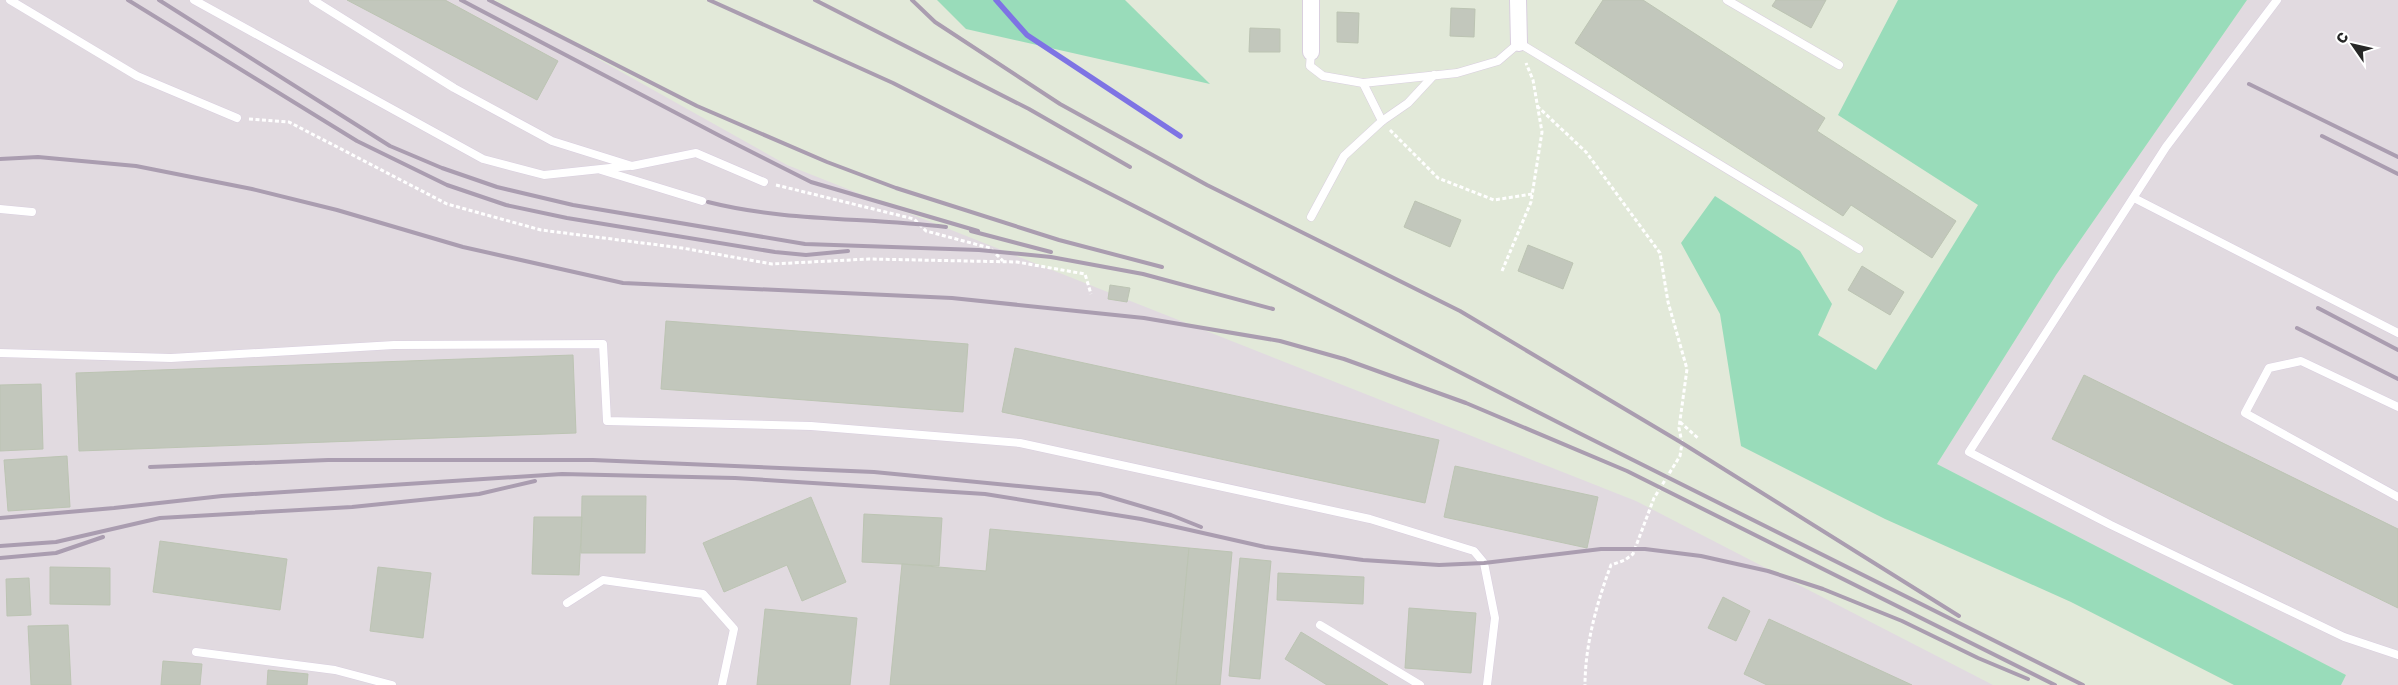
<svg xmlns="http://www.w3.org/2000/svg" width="2398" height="685" viewBox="0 0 2398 685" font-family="'Golos Text',sans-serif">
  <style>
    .industrial { fill: #e1dae0 }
    .green { fill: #99dcba }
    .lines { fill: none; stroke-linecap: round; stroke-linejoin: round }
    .stream { stroke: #7e73e4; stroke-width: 5.5 }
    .building { fill: #c2c7bc; stroke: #bcc4b3 }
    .service-casing { stroke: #d9cfdf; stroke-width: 9 }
    .minor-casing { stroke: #d9cfdf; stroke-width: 18 }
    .path { stroke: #fff; stroke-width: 3; stroke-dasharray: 4 2.5; stroke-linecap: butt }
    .service { stroke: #fff; stroke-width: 8 }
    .minor { stroke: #fff; stroke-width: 16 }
    .rail { stroke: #aa9db0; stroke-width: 4 }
  </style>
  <rect width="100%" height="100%" fill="#e2e9d9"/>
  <g class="industrial">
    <path d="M 0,0 L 493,0 L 787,165 L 1636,501 L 1993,685 L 0,685 Z"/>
    <path d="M 2247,0 L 2398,0 L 2398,685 L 2341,685 L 2346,675 L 1937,464 L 2056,275 Z"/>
  </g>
  <g class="green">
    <path d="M 937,0 L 1125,0 L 1210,84 L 966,29 Z"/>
    <path d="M 1898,0 L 2247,0 L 2056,275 L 1937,464 L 2346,675 L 2341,685 L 2234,685 L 2071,602 L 1885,519 L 1741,446 L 1720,314 L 1681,243 L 1715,196 L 1800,251 L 1832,304 L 1818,335 L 1876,370 L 1978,205 L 1838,115 Z"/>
  </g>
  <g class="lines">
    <path class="stream" d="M 996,0 L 1027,35 L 1180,136"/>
  </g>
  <g class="building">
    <path d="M 347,0 L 445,0 L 558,61 L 537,100 Z"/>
    <path d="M 1603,0 L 1643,0 L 1825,118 L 1817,131 L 1956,221 L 1932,258 L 1851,205 L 1843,216 L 1575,43 Z"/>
    <path d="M 1776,0 L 1826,0 L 1811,28 L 1772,6 Z"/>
    <path d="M 1451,8 L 1475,9 L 1474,37 L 1450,36 Z"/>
    <path d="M 1337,12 L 1359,13 L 1358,43 L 1337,42 Z"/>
    <path d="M 1250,28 L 1280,29 L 1280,52 L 1249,52 Z"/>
    <path d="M 1415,201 L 1461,220 L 1450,247 L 1404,227 Z"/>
    <path d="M 1528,245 L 1573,263 L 1563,289 L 1518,271 Z"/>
    <path d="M 1862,266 L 1904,292 L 1890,315 L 1848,290 Z"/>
    <path d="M 1110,285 L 1130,288 L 1127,302 L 1108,299 Z"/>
    <path d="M 666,321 L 968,344 L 963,412 L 661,389 Z"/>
    <path d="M 1015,348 L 1439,440 L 1425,503 L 1002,412 Z"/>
    <path d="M 573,355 L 576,433 L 79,451 L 76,373 Z"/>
    <path d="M 2084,375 L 2398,529 L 2398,608 L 2052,439 Z"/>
    <path d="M 41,384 L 43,449 L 0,451 L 0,385 Z"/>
    <path d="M 67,456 L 70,507 L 8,511 L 4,460 Z"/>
    <path d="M 1455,466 L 1598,497 L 1587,548 L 1444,517 Z"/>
    <path d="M 582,496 L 646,496 L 645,553 L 581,553 Z"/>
    <path d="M 811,497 L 846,582 L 802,601 L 787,565 L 724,592 L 703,543 Z"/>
    <path d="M 864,514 L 942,518 L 939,566 L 862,562 Z"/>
    <path d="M 534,517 L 582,517 L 579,575 L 532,574 Z"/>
    <path d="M 990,529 L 1189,548 L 1176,685 L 890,685 L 902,564 L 986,571 Z"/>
    <path d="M 160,541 L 287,559 L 280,610 L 153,592 Z"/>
    <path d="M 1189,548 L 1232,552 L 1220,685 L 1176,685 Z"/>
    <path d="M 1240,558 L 1271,561 L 1260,679 L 1229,676 Z"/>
    <path d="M 50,567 L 110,568 L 110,605 L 50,604 Z"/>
    <path d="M 378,567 L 431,573 L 423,638 L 370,631 Z"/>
    <path d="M 1278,573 L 1364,577 L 1363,604 L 1277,600 Z"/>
    <path d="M 29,578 L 31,615 L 7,616 L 6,579 Z"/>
    <path d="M 1723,597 L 1750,611 L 1736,641 L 1708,628 Z"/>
    <path d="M 1409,608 L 1476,613 L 1471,673 L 1405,668 Z"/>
    <path d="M 765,609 L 857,618 L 850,685 L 757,685 Z"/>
    <path d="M 1769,619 L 1912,685 L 1767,685 L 1744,674 Z"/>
    <path d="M 68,625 L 71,685 L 31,685 L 28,626 Z"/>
    <path d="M 1301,632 L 1388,685 L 1327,685 L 1285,659 Z"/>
    <path d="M 163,661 L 202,664 L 200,685 L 161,685 Z"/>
    <path d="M 268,670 L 308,674 L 307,685 L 267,685 Z"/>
  </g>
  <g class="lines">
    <defs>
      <g id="service">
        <path d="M 10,0 L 137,76 L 237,118"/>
        <path d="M 194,0 L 483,159 L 544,175 L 629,166"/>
        <path d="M 313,0 L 454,88 L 552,141 L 632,166 L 696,153 L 764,182"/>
        <path d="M 1727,0 L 1839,65"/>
        <path d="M 2277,0 L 2166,147 L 1969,452 L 2111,525 L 2344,637 L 2398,655"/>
        <path d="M 1311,52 L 1310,66 L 1323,76 L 1363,83 L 1382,121"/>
        <path d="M 1363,83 L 1457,73 L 1498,61 L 1519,43 L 1859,249"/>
        <path d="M 601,170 L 702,201"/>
        <path d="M 2134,198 L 2398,333"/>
        <path d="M 0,209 L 32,212"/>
        <path d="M 1311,217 L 1344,156 L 1382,121 L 1408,103 L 1434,75"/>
        <path d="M 0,353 L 171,358 L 394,345 L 603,344 L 607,421 L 811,426 L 1020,443 L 1370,519 L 1474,551 L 1484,563 L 1495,618 L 1487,685"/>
        <path d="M 2398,407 L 2301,361 L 2269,368 L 2245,413 L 2398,497"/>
        <path d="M 567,603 L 603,580 L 703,594 L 734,629 L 722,685"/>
        <path d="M 1320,625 L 1420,685"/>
        <path d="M 196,652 L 335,670 L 392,685"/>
      </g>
      <g id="minor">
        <path d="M 1518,0 L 1519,43"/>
        <path d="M 1311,52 L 1311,0"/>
      </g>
    </defs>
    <use href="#service" class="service-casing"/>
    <use href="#minor" class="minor-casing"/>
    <g class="path">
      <path d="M 1537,106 L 1586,152 L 1660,253 L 1668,302 L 1687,369 L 1679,428 L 1682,443 L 1680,456 L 1654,498 L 1633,554 L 1625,560 L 1611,565 C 1597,602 1585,645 1585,685"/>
      <path d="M 249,119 L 289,122 L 447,204 L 541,230 L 682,248 L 772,264 L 869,259 L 1017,262 L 1085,274 L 1091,294"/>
      <path d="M 1390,130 L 1438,178 L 1494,200 L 1532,194"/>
      <path d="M 776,185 L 914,219 L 926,231 L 990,248 L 1003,261"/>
      <path d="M 1502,271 L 1531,202 L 1542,132 L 1533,80 L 1526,63"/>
      <path d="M 1680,422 L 1699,439"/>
    </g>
    <use href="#service" class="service"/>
    <use href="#minor" class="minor"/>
    <g class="rail">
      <path d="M 128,0 L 357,141 L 447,185 L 506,205 L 567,218 L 775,252 L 806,255 L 848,251"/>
      <path d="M 159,0 L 390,146 L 442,168 L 497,187 L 573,205 L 805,244 L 979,250 L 1051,257 L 1143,274 L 1273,309"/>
      <path d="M 461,0 L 722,137 L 811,182 L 978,231"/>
      <path d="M 489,0 L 697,106 L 827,162 L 896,188 L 1059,240 L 1162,267"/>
      <path d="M 709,0 L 893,83 L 1581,434 L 2083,685"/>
      <path d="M 815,0 L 1029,109 L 1130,167"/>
      <path d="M 912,0 L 935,22 L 1060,104 L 1207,185 L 1460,311 L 1682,443 L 1959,616"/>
      <path d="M 2249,84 L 2398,157"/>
      <path d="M 2322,136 L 2398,174"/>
      <path d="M 0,159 L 38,157 L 136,166 L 252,189 L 337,210 L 463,247 L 623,283 L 952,298 L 1144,318 L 1280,341 L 1344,359 L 1466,403 L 1627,471 L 2055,685"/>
      <path d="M 708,202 C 787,222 867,217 946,227"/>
      <path d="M 971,231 L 1051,252"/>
      <path d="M 2318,308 L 2398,350"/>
      <path d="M 2297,328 L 2398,379"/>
      <path d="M 150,467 L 328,460 L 593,460 L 874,472 L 1100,494 L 1171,515 L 1201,527"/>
      <path d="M 0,518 L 114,508 L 222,496 L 562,474 L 735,478 L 985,494 L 1141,519 L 1265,547 L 1363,560 L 1439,565 L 1484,563 L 1601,549 L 1645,549 L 1701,556 L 1768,571 L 1823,589 L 1902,621 L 1978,658 L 2028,679"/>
      <path d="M 0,546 L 56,542 L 160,518 L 352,507 L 479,494 L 535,481"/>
      <path d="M 0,558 L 56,553 L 103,537"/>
    </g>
  </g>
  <g transform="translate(2353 45) rotate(304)" stroke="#ffffff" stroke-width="4" paint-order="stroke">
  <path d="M0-4L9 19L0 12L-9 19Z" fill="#272727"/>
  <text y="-8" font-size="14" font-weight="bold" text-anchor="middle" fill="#272727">С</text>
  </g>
</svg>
